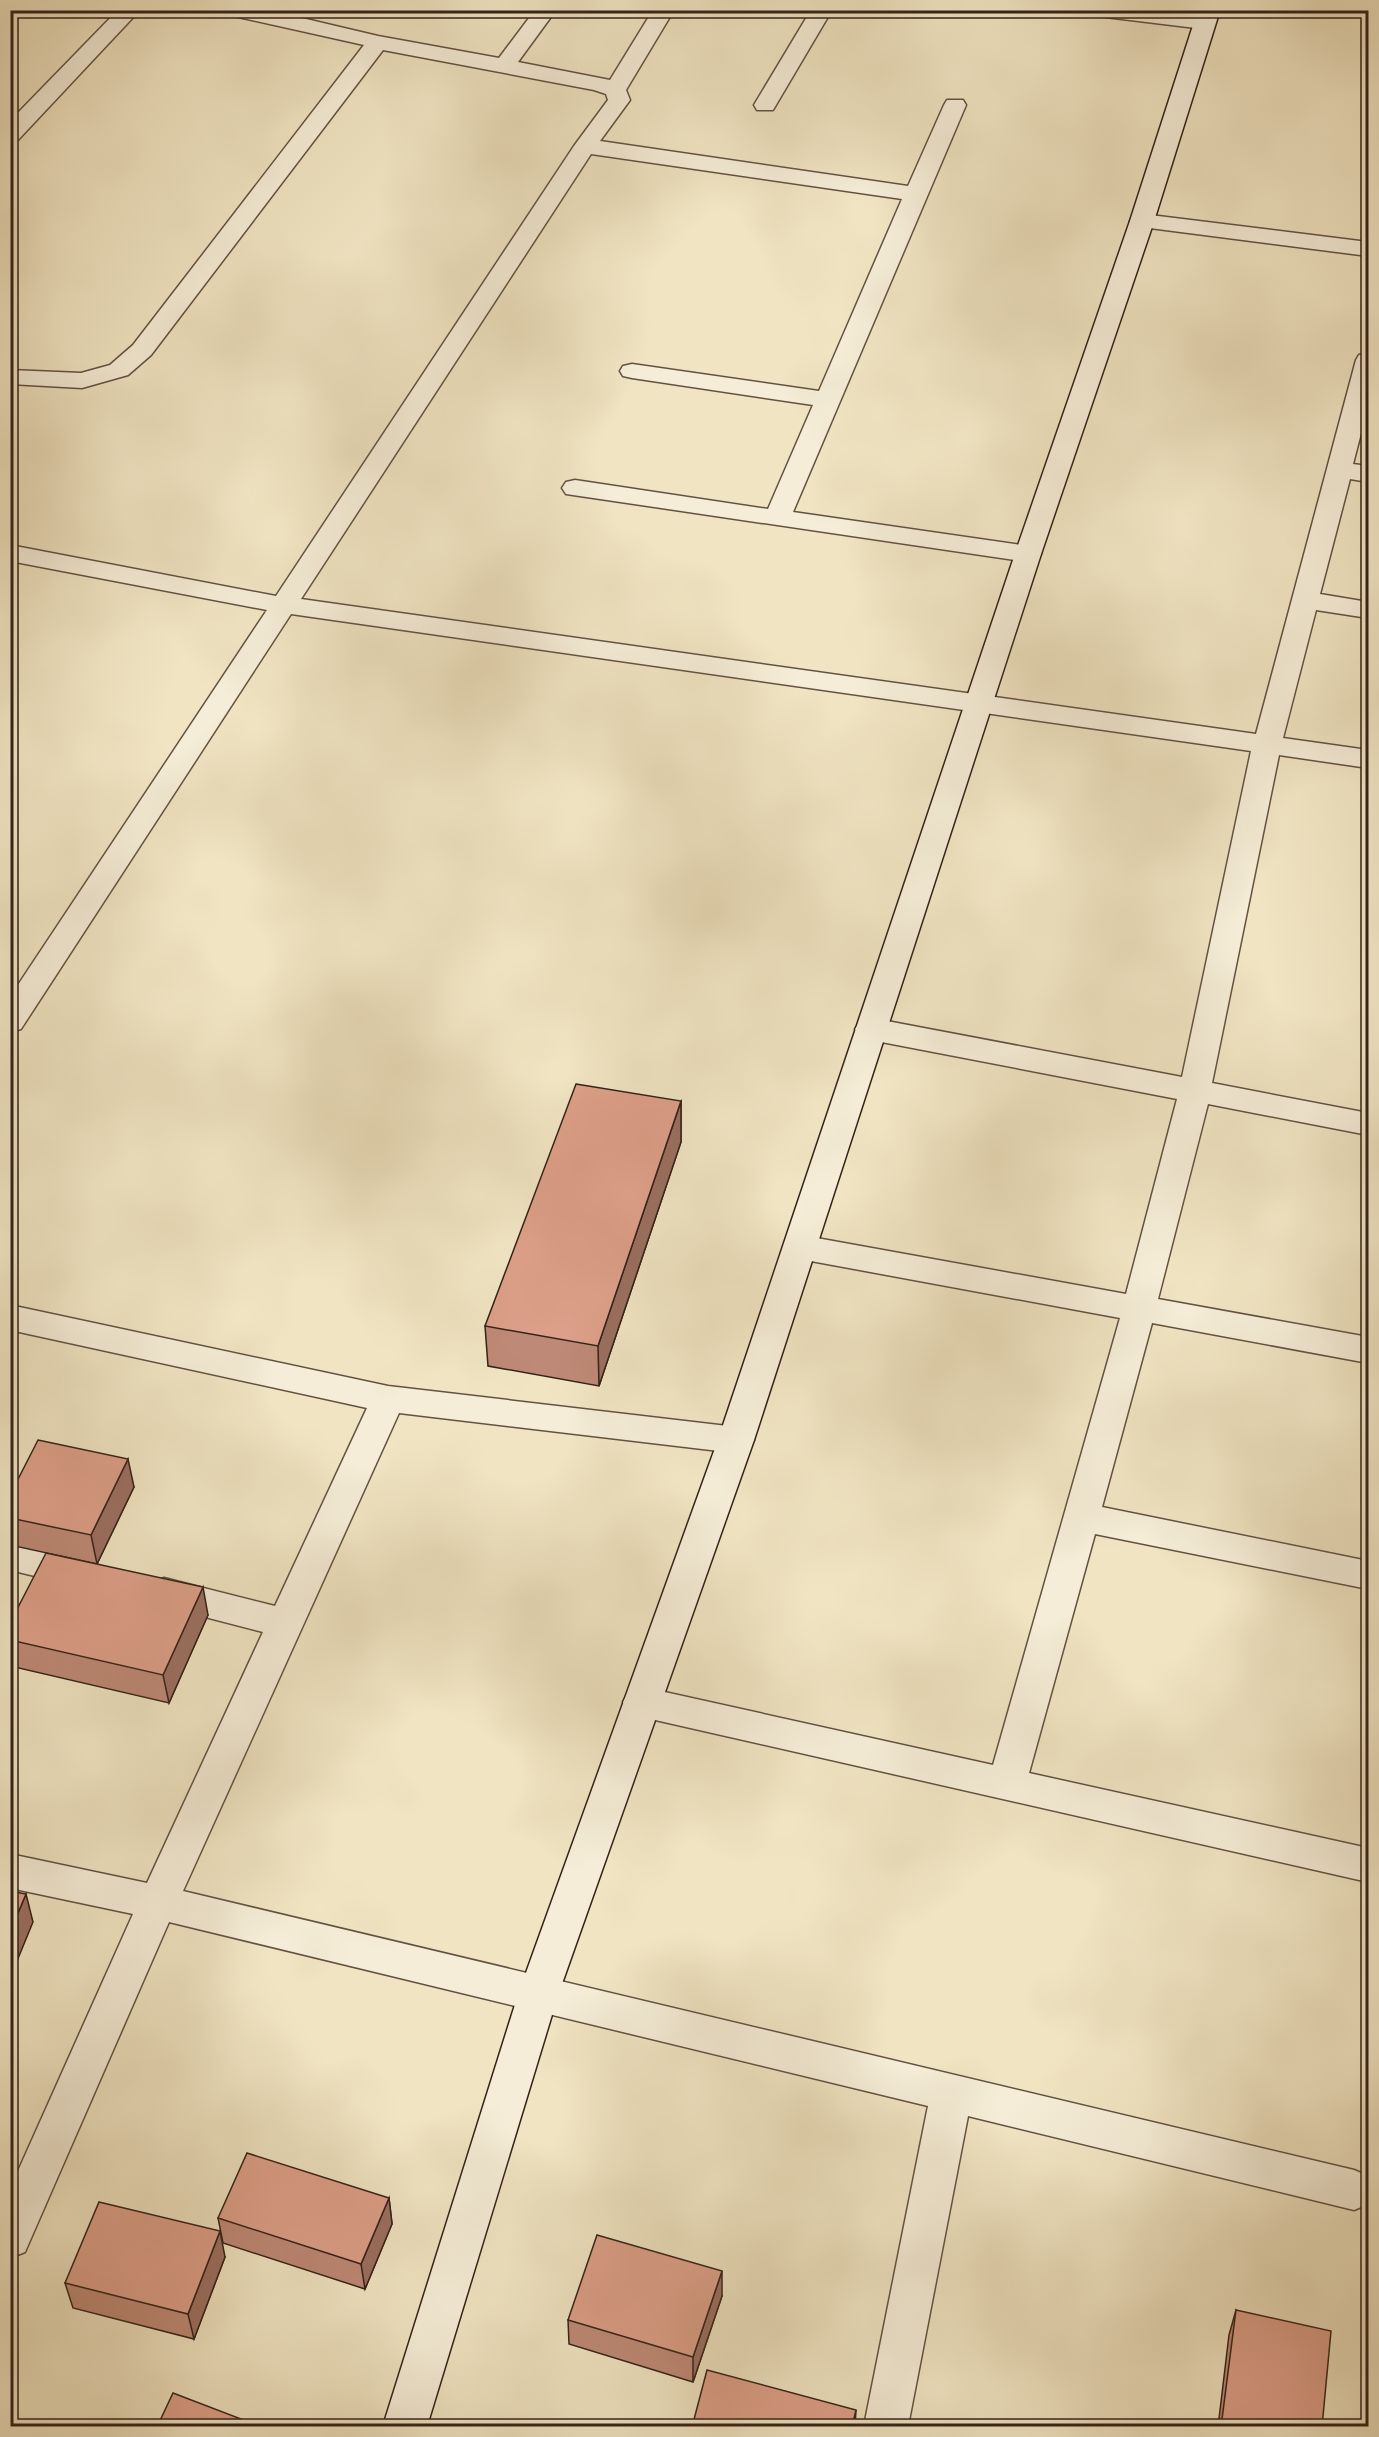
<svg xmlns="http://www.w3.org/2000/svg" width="1379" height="2437" viewBox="0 0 1379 2437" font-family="'IM FELL English',serif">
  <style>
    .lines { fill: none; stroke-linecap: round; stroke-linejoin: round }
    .street-casing { stroke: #635242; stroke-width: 3 }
    .secondary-casing { stroke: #342218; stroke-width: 3 }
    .street { fill: #f5edd7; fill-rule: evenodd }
    .secondary { fill: #f5edd7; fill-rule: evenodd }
    .wall { fill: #be8976; stroke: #342218; stroke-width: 1.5 }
    .shaded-wall { fill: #9b6f60; stroke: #342218; stroke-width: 1.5 }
    .building { fill: #dd9f89; stroke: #342218; stroke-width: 1.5 }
  </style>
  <rect width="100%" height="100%" fill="#f0e4c2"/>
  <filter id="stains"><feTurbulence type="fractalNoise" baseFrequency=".00333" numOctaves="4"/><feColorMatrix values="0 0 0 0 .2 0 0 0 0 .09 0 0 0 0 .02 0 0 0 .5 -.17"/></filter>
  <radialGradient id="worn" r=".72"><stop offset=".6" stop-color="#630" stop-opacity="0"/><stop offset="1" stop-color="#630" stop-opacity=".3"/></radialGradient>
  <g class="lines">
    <defs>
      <g id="street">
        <path d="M 118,10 L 140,10 L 18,140 L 10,142 L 10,121 Z"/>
        <path d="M 227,10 L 268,10 L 378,36 L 499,58 L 535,10 L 556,10 L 518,62 L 610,80 L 653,10 L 674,10 L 626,90 L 630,100 L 600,141 L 908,186 L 944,105 L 947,100 L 963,100 L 966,105 L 793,512 L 1028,546 L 1037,548 L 1041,554 L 1037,560 L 1028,562 L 566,494 L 562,488 L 566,482 L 575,480 L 768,509 L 813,405 L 632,378 L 623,376 L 620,371 L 623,366 L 632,364 L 819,391 L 902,199 L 591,154 L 301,599 L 1256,734 L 1356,360 L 1359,355 L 1368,353 L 1368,406 L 1353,464 L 1368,466 L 1368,482 L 1350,479 L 1320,594 L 1368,602 L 1368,618 L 1316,610 L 1283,738 L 1368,750 L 1368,768 L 1279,755 L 1212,1083 L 1368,1113 L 1368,1135 L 1208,1104 L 1158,1299 L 1368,1337 L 1368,1363 L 1152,1323 L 1102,1507 L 1368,1561 L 1368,1589 L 1095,1534 L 1029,1773 L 1368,1848 L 1368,1882 L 642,1717 L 629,1713 L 623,1702 L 629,1691 L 642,1687 L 993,1765 L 1120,1318 L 800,1259 L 788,1256 L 783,1247 L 788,1238 L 800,1235 L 1126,1294 L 1177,1099 L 871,1040 L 860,1036 L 855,1029 L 860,1022 L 871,1018 L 1182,1077 L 1251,751 L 291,614 L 21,1029 L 10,1032 L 10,997 L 267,610 L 10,561 L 10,545 L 276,596 L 574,146 L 608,100 L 606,94 L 594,90 L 383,50 L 151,355 L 128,375 L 82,388 L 10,384 L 10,370 L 81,373 L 110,365 L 133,345 L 364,45 L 229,15 Z"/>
        <path d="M 811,10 L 832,10 L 773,110 L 757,110 L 754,105 Z"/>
        <path d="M 1087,10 L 1154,10 L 1204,17 L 1212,18 L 1215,23 L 1212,28 L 1204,29 L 1097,16 L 1089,15 Z"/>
        <path d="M 1142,214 L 1368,242 L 1368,256 L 1134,226 L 1130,221 L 1134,216 Z"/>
        <path d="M 10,1305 L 388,1386 L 736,1427 L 748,1430 L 754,1440 L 748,1450 L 736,1453 L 399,1413 L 183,1891 L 1354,2170 L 1368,2176 L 1368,2204 L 1354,2210 L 968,2116 L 908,2426 L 864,2426 L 928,2106 L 169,1922 L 25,2252 L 10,2258 L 10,2189 L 133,1914 L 10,1888 L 10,1854 L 147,1883 L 263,1632 L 151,1603 L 146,1593 L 151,1583 L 164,1578 L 275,1606 L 367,1408 L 10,1330 Z"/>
        <path d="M 10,1542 L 97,1564 L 102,1574 L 97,1584 L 84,1588 L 10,1570 Z"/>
      </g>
      <path id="secondary" d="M 1198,10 L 1220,10 L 1154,221 L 1041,554 L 754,1440 L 558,1995 L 427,2426 L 383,2426 L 518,1995 L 718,1440 L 1015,554 L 1130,221 Z"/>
    </defs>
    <use href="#street" class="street-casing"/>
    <use href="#secondary" class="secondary-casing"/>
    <use href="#street" class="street"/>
    <use href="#secondary" class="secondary"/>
  </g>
  <g class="wall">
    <path d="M 681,1101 L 681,1142 L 599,1386 L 488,1366 L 485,1326 Z"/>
    <path d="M 134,1487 L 97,1564 L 10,1545 L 10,1495 Z"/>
    <path d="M 208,1615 L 169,1703 L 10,1666 L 10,1623 Z"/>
    <path d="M 389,2198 L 392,2224 L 365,2289 L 223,2243 L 218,2218 Z"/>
    <path d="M 225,2257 L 194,2339 L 73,2308 L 65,2283 Z"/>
    <path d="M 722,2296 L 693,2382 L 569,2344 L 568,2320 Z"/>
    <path d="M 1236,2310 L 1322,2427 L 1218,2427 L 1229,2335 Z"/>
  </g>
  <g class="shaded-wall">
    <path d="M 681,1101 L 681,1142 L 599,1386 L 598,1346 Z"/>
    <path d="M 128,1459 L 134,1487 L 97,1564 L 91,1535 Z"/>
    <path d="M 203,1587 L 208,1615 L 169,1703 L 163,1675 Z"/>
    <path d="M 26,1894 L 33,1922 L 10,1978 L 10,1932 Z"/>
    <path d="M 389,2198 L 392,2224 L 365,2289 L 361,2264 Z"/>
    <path d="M 220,2231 L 225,2257 L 194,2339 L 188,2314 Z"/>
    <path d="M 722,2271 L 722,2296 L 693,2382 L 693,2357 Z"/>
    <path d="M 856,2410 L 855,2427 L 852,2427 Z"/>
  </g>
  <g class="building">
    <path d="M 576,1084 L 681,1101 L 598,1346 L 485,1326 Z"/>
    <path d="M 38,1440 L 128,1459 L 91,1535 L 10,1518 L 10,1495 Z"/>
    <path d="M 46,1553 L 203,1587 L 163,1675 L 10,1640 L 10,1623 Z"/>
    <path d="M 10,1891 L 26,1894 L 10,1932 Z"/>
    <path d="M 247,2153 L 389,2198 L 361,2264 L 218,2218 Z"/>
    <path d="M 99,2202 L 220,2231 L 188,2314 L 65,2283 Z"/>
    <path d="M 597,2235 L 722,2271 L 693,2357 L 568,2320 Z"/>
    <path d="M 1236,2310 L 1331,2331 L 1322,2427 L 1221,2427 Z"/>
    <path d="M 707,2370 L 856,2410 L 852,2427 L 692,2427 Z"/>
    <path d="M 173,2393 L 262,2427 L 157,2427 Z"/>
  </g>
  <rect width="1379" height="2437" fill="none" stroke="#f0e4c2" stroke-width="36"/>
  <rect x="12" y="12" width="1355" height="2413" fill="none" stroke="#342218" stroke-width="3"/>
  <rect x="18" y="18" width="1343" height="2401" fill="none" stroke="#342218" stroke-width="1.5"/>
  <rect width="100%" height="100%" filter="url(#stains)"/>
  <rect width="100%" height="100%" fill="url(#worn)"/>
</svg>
